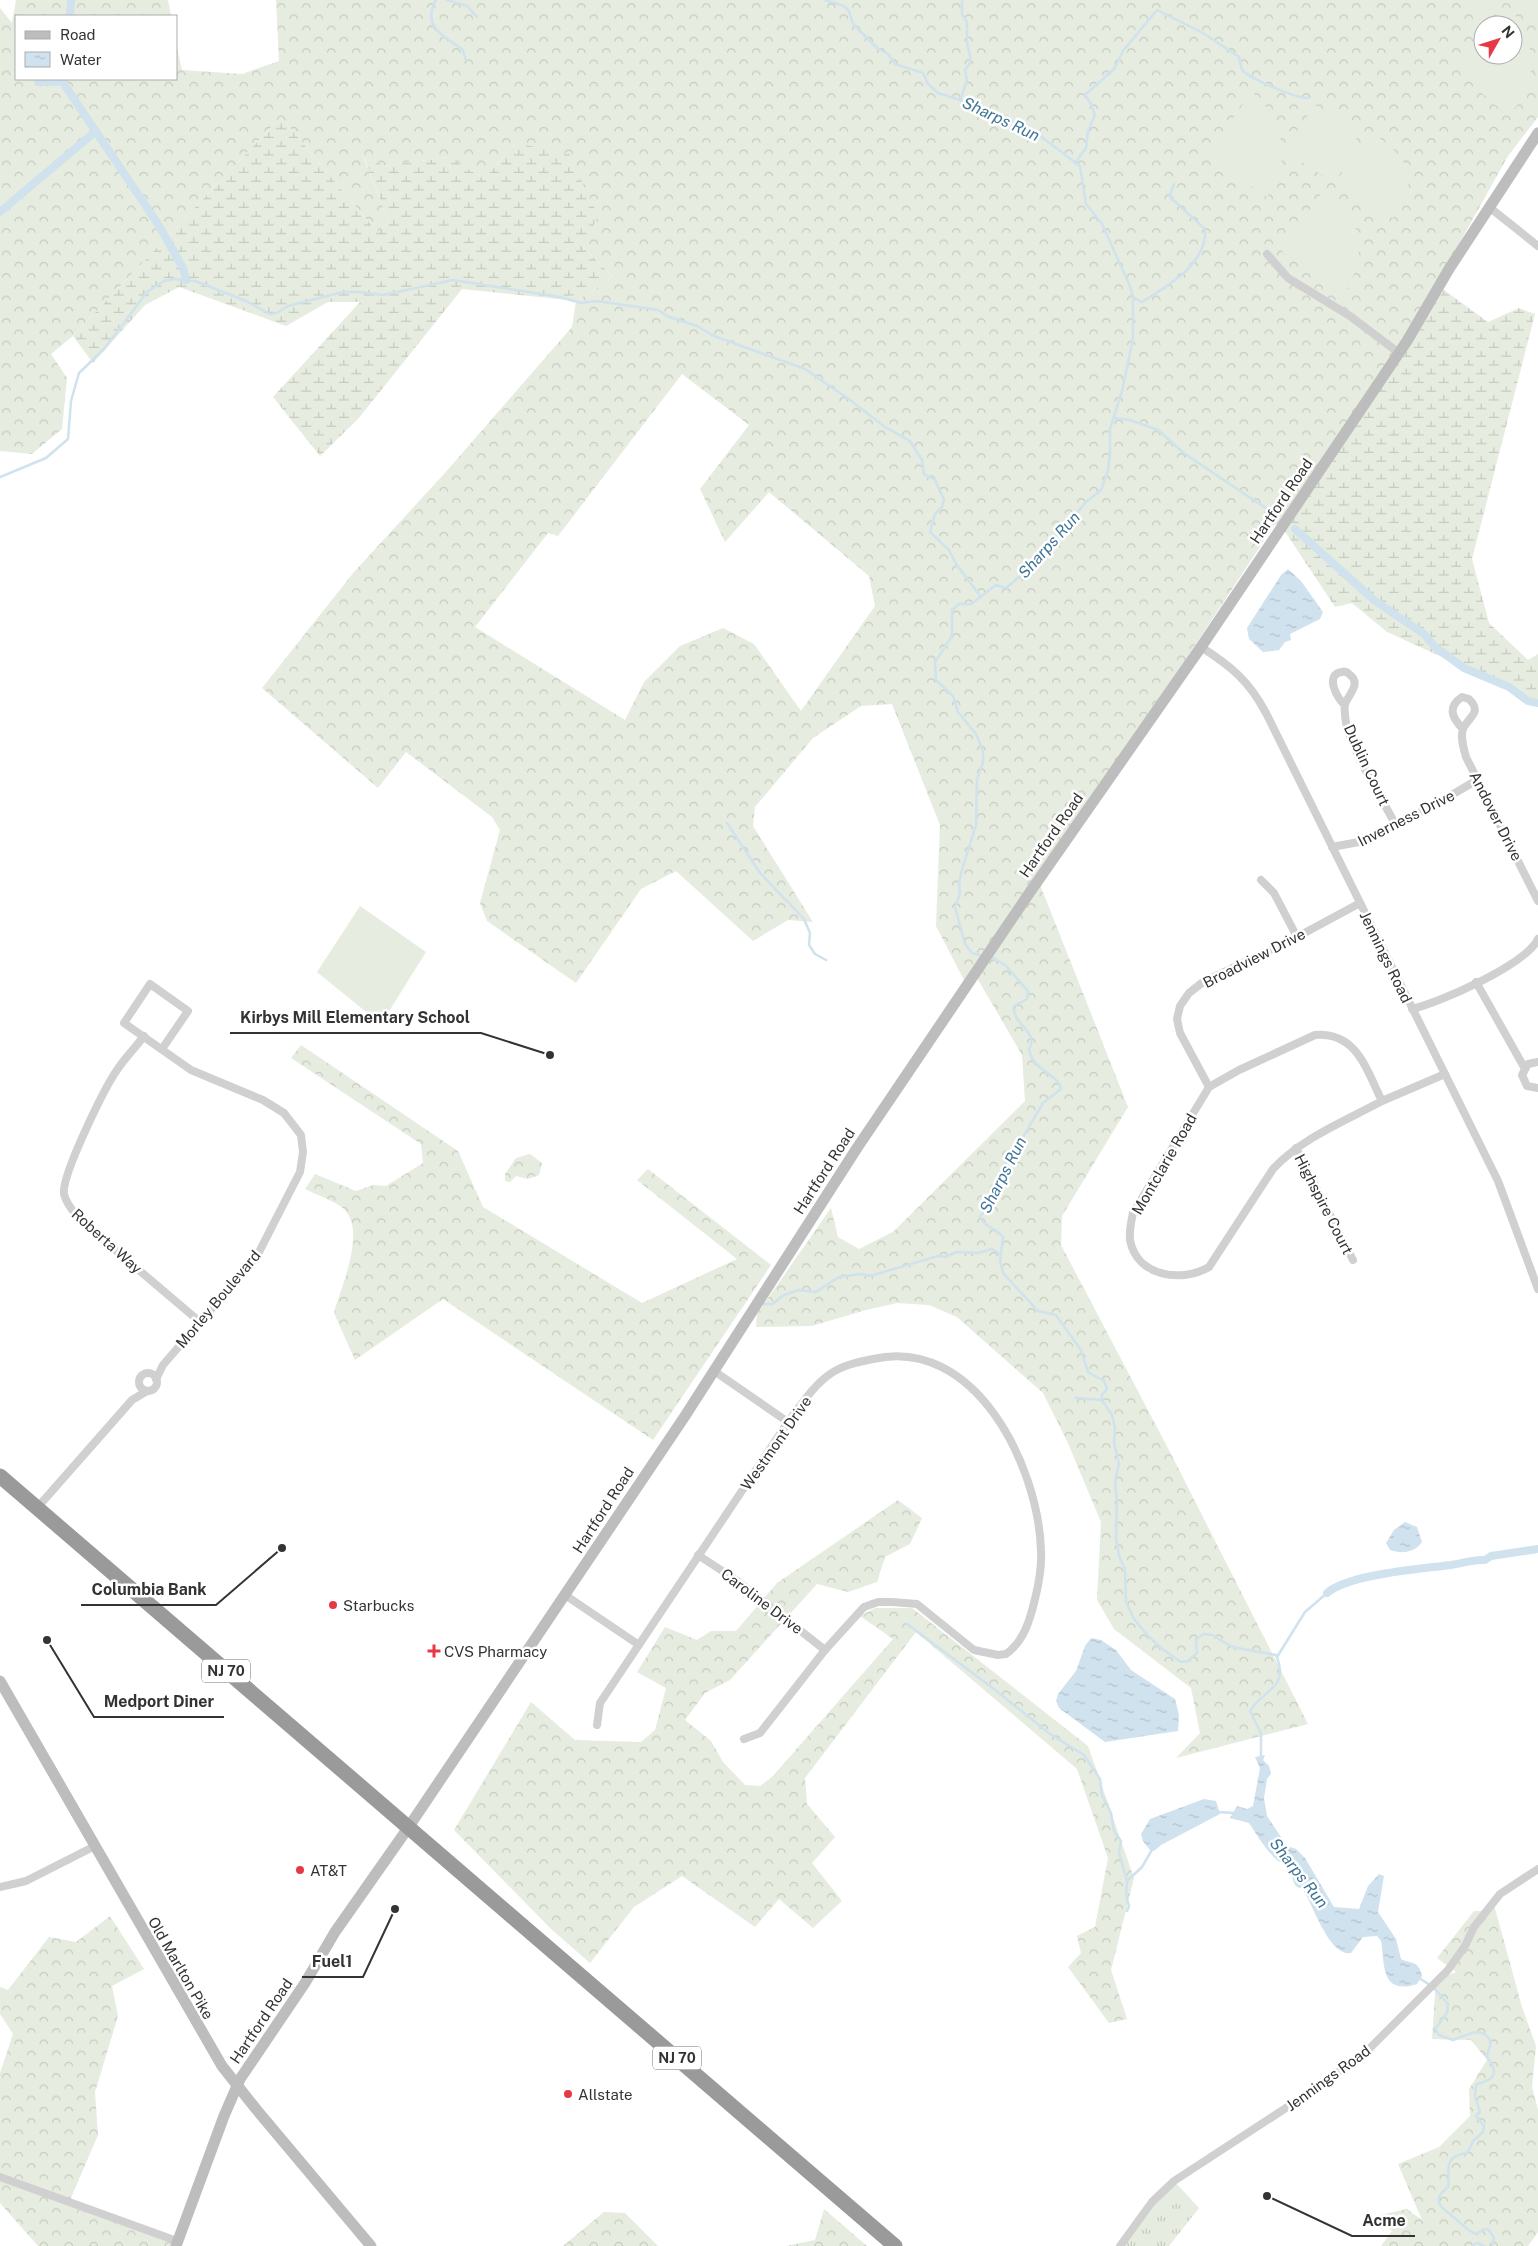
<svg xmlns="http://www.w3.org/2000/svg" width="1538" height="2246" viewBox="0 0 1538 2246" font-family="'Public Sans',sans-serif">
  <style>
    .grass { fill: url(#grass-tufts) }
    .forest { fill: url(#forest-crowns); fill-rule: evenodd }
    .wetland { fill: url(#wetland-marsh) }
    .garden { fill: #e6ecdf }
    .water { fill: url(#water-ripples) }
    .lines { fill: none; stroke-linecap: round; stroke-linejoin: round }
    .stream { stroke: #cfe2ee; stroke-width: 2.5 }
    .canal { stroke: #cfe2ee; stroke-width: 8 }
    .street { stroke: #d0d0d0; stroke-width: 8 }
    .secondary { stroke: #bdbdbd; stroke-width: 11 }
    .highway { stroke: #9a9a9a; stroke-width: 15 }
    .poi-dot { fill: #e63946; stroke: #fff; stroke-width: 2 }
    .labels { text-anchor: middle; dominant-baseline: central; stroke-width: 5; stroke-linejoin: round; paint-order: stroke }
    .shield { fill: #fff; stroke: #707070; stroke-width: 1 }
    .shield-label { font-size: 14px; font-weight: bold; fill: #333 }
    .street-label { font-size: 15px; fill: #333; stroke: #fff }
    .poi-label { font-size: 15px; fill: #333; stroke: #fff; text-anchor: start }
    .water-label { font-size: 16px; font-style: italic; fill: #3f7597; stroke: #fff }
    .leader { fill: none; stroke: #333; stroke-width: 2 }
    .callout-dot { fill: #333; stroke: #fff; stroke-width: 2 }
    .callout-label { font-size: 16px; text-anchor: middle; font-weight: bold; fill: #333; stroke: #fff; stroke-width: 5; stroke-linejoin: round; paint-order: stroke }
  </style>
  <defs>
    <pattern id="grass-tufts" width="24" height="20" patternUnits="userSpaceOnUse" patternTransform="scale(1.25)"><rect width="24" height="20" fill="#e6ecdf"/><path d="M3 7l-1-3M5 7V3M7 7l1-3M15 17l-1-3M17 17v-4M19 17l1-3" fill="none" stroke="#c6cbc0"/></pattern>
    <pattern id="forest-crowns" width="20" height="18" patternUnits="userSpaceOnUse" patternTransform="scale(1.25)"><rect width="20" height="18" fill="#e6ecdf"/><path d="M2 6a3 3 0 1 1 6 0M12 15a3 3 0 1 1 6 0" fill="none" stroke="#c6cbc0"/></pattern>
    <pattern id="wetland-marsh" width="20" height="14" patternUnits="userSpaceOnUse" patternTransform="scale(1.25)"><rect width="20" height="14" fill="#e6ecdf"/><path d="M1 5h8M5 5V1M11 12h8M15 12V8" fill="none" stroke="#c6cbc0"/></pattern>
    <pattern id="water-ripples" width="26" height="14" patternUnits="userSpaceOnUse" patternTransform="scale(1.25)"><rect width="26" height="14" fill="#cfe2ee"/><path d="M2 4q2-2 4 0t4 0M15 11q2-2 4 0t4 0" fill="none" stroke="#b2c2cd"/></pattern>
  </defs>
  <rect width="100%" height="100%" fill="#fff"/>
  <path class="grass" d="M 1174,2181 L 1199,2208 L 1169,2246 L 1120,2246 Z"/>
  <g class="forest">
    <path d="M 16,0 L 168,0 L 171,16 L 16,16 L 16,79 L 176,79 L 176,44 L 182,70 L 242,74 L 279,61 L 276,0 L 1538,0 L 1538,117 L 1508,156 L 1436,285 L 1444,290 L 1284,530 L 1275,524 L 1039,882 L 1128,1107 L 1062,1216 L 1061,1245 L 1170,1452 L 1308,1724 L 1176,1758 L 1200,1733 L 1191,1688 L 1114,1629 L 1097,1600 L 1101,1522 L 1067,1441 L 1043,1393 L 957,1317 L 929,1305 L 897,1303 L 866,1310 L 812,1326 L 756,1327 L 757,1314 L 831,1208 L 838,1237 L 859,1249 L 893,1232 L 1025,1101 L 1022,1055 L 973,971 L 965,982 L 936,926 L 940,825 L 892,704 L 861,706 L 813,738 L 755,807 L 753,826 L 813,922 L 788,920 L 753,941 L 676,871 L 641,889 L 576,983 L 487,921 L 480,903 L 500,830 L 492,817 L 406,752 L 378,788 L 262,688 L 354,572 L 444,474 L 572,327 L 576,301 L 613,277 L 583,247 L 516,143 L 484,179 L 449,157 L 384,166 L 363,155 L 389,223 L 377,232 L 281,117 L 73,336 L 51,354 L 67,378 L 62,429 L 32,454 L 0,451 L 0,8 L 12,23 ZM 1483,25 L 1513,25 L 1513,55 L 1483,55 ZM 682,374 L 749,425 L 700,489 L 725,542 L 769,492 L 869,576 L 875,606 L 801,711 L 754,644 L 723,628 L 680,646 L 644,682 L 625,720 L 475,627 L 548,533 L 558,536 Z"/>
    <path d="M 301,1045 L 458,1151 L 483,1207 L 642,1303 L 737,1259 L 637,1180 L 648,1169 L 771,1265 L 653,1440 L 443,1299 L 355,1360 L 334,1313 C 341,1286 366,1234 345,1210 C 339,1203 315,1194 305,1189 L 315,1174 L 356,1191 L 373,1185 L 386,1186 L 423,1163 L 421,1144 L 291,1058 Z"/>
    <path d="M 530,1154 L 542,1163 L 539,1175 L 528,1179 L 516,1176 L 510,1182 L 505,1181 L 505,1174 L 516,1158 Z"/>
    <path d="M 898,1500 L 922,1518 L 910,1544 L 885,1557 L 877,1582 L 848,1592 L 817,1584 L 730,1680 L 705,1693 L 685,1720 L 711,1741 L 723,1762 L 745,1785 L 760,1786 L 772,1777 L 893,1639 L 860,1616 L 875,1608 L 912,1608 L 1088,1746 L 1134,1878 L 1111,1970 L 1127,2019 L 1109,2023 L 1068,1967 L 1081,1953 L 1077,1936 L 1095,1927 L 1108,1858 L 1077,1769 L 916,1632 L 805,1778 L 807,1804 L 835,1837 L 812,1863 L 842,1901 L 813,1928 L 779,1899 L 755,1927 L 682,1876 L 634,1907 L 590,1963 L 551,1929 L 454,1830 L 531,1702 L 575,1740 L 641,1742 L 655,1730 L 666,1688 L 637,1672 L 665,1627 L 697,1640 L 711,1631 L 736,1631 L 777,1583 Z"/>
    <path d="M 1493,1901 L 1522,2007 L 1536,2046 L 1532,2087 L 1538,2110 L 1538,2232 L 1528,2246 L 1381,2246 L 1392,2231 L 1375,2216 L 1407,2209 L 1422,2220 L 1398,2164 L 1439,2147 L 1470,2116 L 1469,2089 L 1487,2060 L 1471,2040 L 1432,2039 L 1436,1980 L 1456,1972 L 1437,1958 L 1474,1911 L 1485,1911 Z"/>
    <path d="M 110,1916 L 144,1969 L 112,1986 L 118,2016 L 95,2092 L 98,2135 L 70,2200 L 174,2244 L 173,2246 L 38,2246 L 0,2203 L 0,2073 L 13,2034 L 0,2014 L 0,1987 L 8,1990 L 49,1937 L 76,1942 Z"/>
    <path d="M 824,2209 L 867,2246 L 786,2246 L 815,2240 Z"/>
    <path d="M 604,2212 L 625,2213 L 658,2246 L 563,2246 Z"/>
  </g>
  <g class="wetland">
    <path d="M 281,117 L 377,232 L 389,223 L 363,154 L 384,166 L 449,157 L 484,179 L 516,143 L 569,154 L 598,216 L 583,247 L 613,277 L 576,301 L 462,289 L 358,419 L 320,456 L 273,397 L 360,302 L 328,302 L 286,326 L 179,287 L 145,305 L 93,363 L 73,336 Z"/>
    <path d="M 1444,290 L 1488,322 L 1519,308 L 1535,314 L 1472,559 L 1489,623 L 1528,660 L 1538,654 L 1538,703 L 1534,699 L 1387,632 L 1352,603 L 1335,607 L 1284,530 Z"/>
  </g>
  <g class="garden">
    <path d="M 1479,0 L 1497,0 L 1503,9 L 1482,23 L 1470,6 Z"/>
    <path d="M 1513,0 L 1538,0 L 1538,26 Z"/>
    <path d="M 1515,15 C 1538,50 1538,85 1508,116 L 1478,90 L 1459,69 L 1460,55 L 1483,35 L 1483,55 L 1513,55 L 1513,25 L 1499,25 Z"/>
    <path d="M 1252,92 C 1284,120 1293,162 1267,197 L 1211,157 L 1210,150 Z"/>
    <path d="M 1315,105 L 1352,125 L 1358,130 L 1355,145 L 1332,182 L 1287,152 L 1286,147 Z"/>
    <path d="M 1372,133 C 1410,158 1421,180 1393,218 L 1362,204 L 1336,187 L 1335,183 L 1352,158 Z"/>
    <path d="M 1325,194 C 1335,195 1341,202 1346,210 C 1366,238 1361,268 1343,295 L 1283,253 L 1282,249 L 1320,195 Z"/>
    <path d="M 360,906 L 426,952 L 381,1024 L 317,972 Z"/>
  </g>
  <g class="water">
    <path d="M 1288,569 L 1301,581 L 1323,612 L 1320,619 L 1290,634 L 1291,640 L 1285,642 L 1279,650 L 1263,652 L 1249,639 L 1247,628 L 1281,575 Z"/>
    <path d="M 1405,1522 L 1417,1527 L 1422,1542 C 1414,1553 1402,1554 1390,1550 L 1386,1543 L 1394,1530 Z"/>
    <path d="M 1091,1638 L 1101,1640 L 1116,1650 L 1131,1670 L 1175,1699 L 1179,1715 L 1178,1731 L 1105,1742 L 1059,1708 L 1056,1701 L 1058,1694 L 1076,1671 L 1085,1646 Z"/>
    <path d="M 1265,1755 L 1263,1760 L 1269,1766 L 1271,1774 L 1267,1779 L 1264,1798 L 1267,1816 L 1287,1846 L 1296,1849 L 1305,1858 L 1334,1907 L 1359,1909 L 1368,1886 L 1379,1874 L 1384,1876 L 1378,1912 L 1396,1939 L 1401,1959 C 1412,1965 1418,1959 1422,1976 L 1417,1984 C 1380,1996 1385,1963 1381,1941 L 1377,1936 L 1363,1937 L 1351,1953 C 1329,1957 1313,1904 1303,1890 C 1301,1888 1298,1888 1296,1886 C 1292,1882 1293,1873 1289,1868 C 1286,1864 1280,1863 1276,1859 C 1265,1849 1257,1835 1249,1823 L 1230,1818 L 1237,1806 L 1247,1809 L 1253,1806 L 1260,1768 L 1255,1757 Z"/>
    <path d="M 1204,1799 L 1216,1801 L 1220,1814 L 1161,1845 L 1154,1851 L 1150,1850 L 1143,1841 L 1141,1834 L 1150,1819 Z"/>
  </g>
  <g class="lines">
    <g class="stream">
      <path d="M 436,0 C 421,27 445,37 462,49 L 466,60"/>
      <path d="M 447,0 L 467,6 L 477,17"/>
      <path d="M 825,0 L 844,6 L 849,11 L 853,24 L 877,48 L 888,54 L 895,64 L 923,73 L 928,84 L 938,93 L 960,100 L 975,111 L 998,118 L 1005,118 L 1035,132 L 1080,166 L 1086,204 L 1102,224 L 1130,286 L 1133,297 L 1133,339 L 1122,391 L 1110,429 L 1110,453 L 1108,471 L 1101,490 L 1086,502 L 1060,533 L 1050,540 L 1036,563 L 1006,588 L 996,585 L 971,604 L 959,604 L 952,610 L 952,636 L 935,662 L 936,680 L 953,696 L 958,712 L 976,734 L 983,751 L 983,762 L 977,779 L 976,825 L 961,873 L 959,885 L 960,894 L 955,907 L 965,944 L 972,953 L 983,956"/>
      <path d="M 960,100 L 967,81 L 965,70 L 970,63 L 970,56 L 967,43 L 967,22 L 962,14 L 962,0"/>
      <path d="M 1075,163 L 1086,148 L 1088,131 L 1095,115 L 1091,104 L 1085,95 L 1114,69 L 1123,51 L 1157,10 L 1203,33 L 1239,57 L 1242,70 C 1251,79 1295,98 1308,98"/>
      <path d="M 1133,297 L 1142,302 C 1167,286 1208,264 1205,229 L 1171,198 L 1170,195 L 1174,184"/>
      <path d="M 1114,418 L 1130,420 L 1158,430 L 1185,454 L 1276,515"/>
      <path d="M 0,477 L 46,458 L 68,439 L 71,401 L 79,373 L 104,349 L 147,292 L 164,281 L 173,279 L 195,281 L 246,301 L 270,314 L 277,313 L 288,306 L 343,292 L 358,292 L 383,295 L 453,280 L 560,297 L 581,303 L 597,301 L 658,310 L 669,317 L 697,326 L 714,336 L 805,369 L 850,400 L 885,427 L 910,441 L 922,460 L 924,474 L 935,480 L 944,500 L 942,507 L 935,514 L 930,532 L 949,550 L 956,564 L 981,597"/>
      <path d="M 727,823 L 760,873 L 804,919 L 810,933 L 809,945 L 815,954 L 826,960"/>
      <path d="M 991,957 L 1005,965 L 1028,991 L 1027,999 L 1014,1006 C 1011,1024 1040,1032 1029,1049 C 1032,1071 1059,1074 1061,1089 L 1043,1103 L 1020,1142 L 1011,1152 L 1002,1171 L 1000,1186 L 980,1217 C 985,1228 996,1228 1003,1237 L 1000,1261 L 1003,1273 L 1038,1311 L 1056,1315 L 1081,1350 L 1088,1372 L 1104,1381 L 1107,1389 L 1102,1395 L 1102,1400"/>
      <path d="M 764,1304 L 773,1304 L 782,1296 L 798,1290 L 816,1292 L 839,1277 L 861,1274 L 870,1276 L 938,1256 L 945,1257 L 957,1252 L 978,1253 L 992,1249 L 1000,1254"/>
      <path d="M 1075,1398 L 1102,1400"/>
      <path d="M 1102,1400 L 1112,1415 L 1115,1428 L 1114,1443 L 1119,1464 L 1115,1481 L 1117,1501 L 1116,1539 L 1119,1556 L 1125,1569 L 1126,1602 L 1134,1619 L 1148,1636 L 1161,1648 L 1181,1662 L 1188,1661 L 1197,1653 L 1196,1639 L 1204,1634 L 1212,1635 L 1232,1647 L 1276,1655 C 1290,1689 1264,1688 1250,1711 L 1261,1733 L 1261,1758"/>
      <path d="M 907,1624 L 994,1689 L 1050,1734 L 1084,1755 L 1100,1779 L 1102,1795 L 1111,1813 L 1114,1831 L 1121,1841 L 1119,1853 L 1127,1881 L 1126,1895 L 1129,1906 L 1127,1911"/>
      <path d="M 1277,1657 L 1305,1612 L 1327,1593"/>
      <path d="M 1217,1812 L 1234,1813"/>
      <path d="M 1127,1881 L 1142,1867 L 1153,1848"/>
      <path d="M 1419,1978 L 1433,1987 L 1448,2004 L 1447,2013 L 1435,2029 L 1439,2035 L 1453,2040 C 1466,2036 1482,2024 1491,2042 L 1487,2056 C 1488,2060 1492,2063 1493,2067 C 1498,2080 1484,2081 1476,2085 L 1475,2096 L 1480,2112 L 1476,2116 L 1484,2126 L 1483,2132 L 1473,2141 L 1468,2152 C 1464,2154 1460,2154 1456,2156 C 1444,2163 1450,2176 1448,2187 C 1428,2202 1444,2209 1457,2220 C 1463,2225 1468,2231 1476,2234 L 1484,2229 L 1489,2230 L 1494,2238 L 1492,2246"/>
      <path d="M 1472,2246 L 1477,2243 L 1484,2246"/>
    </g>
    <g class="canal">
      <path d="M 70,16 L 71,0"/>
      <path d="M 64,79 L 64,84 L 158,224 L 183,268 L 186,280"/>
      <path d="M 38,82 L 64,82"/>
      <path d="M 0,212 L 96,131"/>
      <path d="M 1295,529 L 1375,601 L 1424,634 L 1435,647 L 1464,668 L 1509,687 L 1528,701 L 1538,703"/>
      <path d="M 1327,1593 C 1349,1574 1421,1569 1451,1565 C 1463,1563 1474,1559 1485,1560 L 1491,1556 L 1538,1549"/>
    </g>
    <g class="street">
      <path d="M 1489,207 L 1538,246"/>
      <path d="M 1267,254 L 1288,278 L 1350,316 L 1399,353"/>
      <path d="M 1201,647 C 1231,666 1249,681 1266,713 L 1498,1181 L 1538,1289"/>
      <path d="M 1345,705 C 1337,699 1324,674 1342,672 C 1345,671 1347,672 1349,674 C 1362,683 1349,694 1345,704 C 1344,707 1345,712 1345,715 C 1347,745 1381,796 1395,824"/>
      <path d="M 1463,729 C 1452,718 1447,707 1462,697 L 1469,699 C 1483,713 1468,717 1463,729 C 1460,738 1464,749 1466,757 L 1538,901"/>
      <path d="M 1332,847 L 1359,842 L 1433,806 L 1477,780"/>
      <path d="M 1261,880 L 1274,893 L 1297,937"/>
      <path d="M 1476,982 L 1524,1067"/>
      <path d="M 1412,1009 C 1441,1002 1525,965 1538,939"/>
      <path d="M 1315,1035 C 1357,1032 1366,1069 1382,1101 C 1345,1121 1302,1138 1273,1169 L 1209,1267 C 1182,1283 1137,1277 1130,1240 C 1129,1231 1131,1222 1133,1213 L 1209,1087 L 1239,1070 Z"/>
      <path d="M 144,1036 C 135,1048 125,1058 117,1070 C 105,1087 61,1176 64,1194 C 66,1204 74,1212 80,1220 L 200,1322"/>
      <path d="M 1538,1062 L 1528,1064 L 1522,1075 L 1527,1086 L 1538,1088"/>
      <path d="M 1209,1087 L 1180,1033 L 1177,1019 L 1180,1006 L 1189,993 L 1203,982 L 1297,937 L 1360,903"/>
      <path d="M 1382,1101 L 1445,1074"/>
      <path d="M 1296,1148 L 1353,1260"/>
      <path d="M 714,1371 L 788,1422"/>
      <circle cx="148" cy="1382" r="9"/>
      <path d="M 156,1379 L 163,1365 L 257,1256 L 300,1172 L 303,1152 L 301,1135 L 284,1113 L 263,1100 L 191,1070 L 124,1023 L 150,984 L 188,1011 L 162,1049"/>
      <path d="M 37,1508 L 132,1400 L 147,1391"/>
      <path d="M 698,1555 L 736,1580 L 825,1650"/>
      <path d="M 565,1595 L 639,1645"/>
      <path d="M 597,1725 L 600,1703 L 788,1422 C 801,1405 813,1386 830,1374 C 843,1365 858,1362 873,1359 C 975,1336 1038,1465 1041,1550 C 1042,1566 1039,1583 1035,1599 C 1030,1620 1024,1641 1006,1654 L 998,1655 L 974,1650 L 917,1604 L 892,1602 L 878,1602 L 864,1607 L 825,1650 L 760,1733 L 744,1739"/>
      <path d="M 0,1887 L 26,1881 L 95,1846"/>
      <path d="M 0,2177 L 177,2241"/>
      <path d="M 1120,2246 L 1152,2202 L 1174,2181 L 1315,2089 L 1367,2051 L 1448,1970 L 1465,1946 L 1474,1927 L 1500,1894 L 1538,1869"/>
    </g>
    <g class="secondary">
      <path d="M 0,1681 L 222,2066 L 256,2109 L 371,2246"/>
      <path d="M 176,2246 L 224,2116 L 240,2079 L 305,1983 L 335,1932 L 408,1828 L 685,1416 L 857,1148 L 1028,895 L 1201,647 L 1407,341 L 1449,269 L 1538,133"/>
    </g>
    <path class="highway" d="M 0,1476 L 895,2246"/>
  </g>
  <g class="poi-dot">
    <circle cx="333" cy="1605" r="5"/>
    <path d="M431.5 1643.5h5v5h5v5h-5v5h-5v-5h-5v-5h5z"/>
    <circle cx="300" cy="1870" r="5"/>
    <circle cx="568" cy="2094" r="5"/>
  </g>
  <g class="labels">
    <g class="shield">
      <rect x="202" y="1659.5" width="48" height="23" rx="4"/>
      <rect x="653" y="2046.5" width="48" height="23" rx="4"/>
    </g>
    <g class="shield-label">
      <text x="226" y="1671">NJ 70</text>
      <text x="677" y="2058">NJ 70</text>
    </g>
    <g class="street-label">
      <text transform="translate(1281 501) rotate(-56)">Hartford Road</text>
      <text transform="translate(1367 765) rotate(65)">Dublin Court</text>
      <text transform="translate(1496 816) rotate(63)">Andover Drive</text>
      <text transform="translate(1406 818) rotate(-27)">Inverness Drive</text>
      <text transform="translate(1051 835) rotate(-55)">Hartford Road</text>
      <text transform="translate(1386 957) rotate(64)">Jennings Road</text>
      <text transform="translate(1254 958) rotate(-27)">Broadview Drive</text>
      <text transform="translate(1164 1164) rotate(-60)">Montclarie Road</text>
      <text transform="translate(824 1171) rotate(-57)">Hartford Road</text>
      <text transform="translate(1324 1204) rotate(63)">Highspire Court</text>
      <text transform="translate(107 1241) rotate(42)">Roberta Way</text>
      <text transform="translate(218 1299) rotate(-50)">Morley Boulevard</text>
      <text transform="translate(776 1443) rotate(-55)">Westmont Drive</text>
      <text transform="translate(603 1510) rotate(-57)">Hartford Road</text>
      <text transform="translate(762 1601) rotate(37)">Caroline Drive</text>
      <text transform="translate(181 1968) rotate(60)">Old Marlton Pike</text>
      <text transform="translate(261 2021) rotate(-56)">Hartford Road</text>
      <text transform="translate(1328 2078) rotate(-36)">Jennings Road</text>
    </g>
    <g class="poi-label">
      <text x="343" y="1605">Starbucks</text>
      <text x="444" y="1651">CVS Pharmacy</text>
      <text x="310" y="1870">AT&amp;T</text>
      <text x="578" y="2094">Allstate</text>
    </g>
    <g class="water-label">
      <text transform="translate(1001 119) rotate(25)">Sharps Run</text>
      <text transform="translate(1049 545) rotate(-48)">Sharps Run</text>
      <text transform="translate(1003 1175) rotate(-63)">Sharps Run</text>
      <text transform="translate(1299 1873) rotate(52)">Sharps Run</text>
    </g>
  </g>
  <path class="leader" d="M550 1055L481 1033H230M282 1548L216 1605H81M47 1640L94 1717H224M395 1909L363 1977H302M1267 2196L1352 2236H1415"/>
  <g class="callout-dot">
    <circle cx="550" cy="1055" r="5"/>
    <circle cx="282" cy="1548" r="5"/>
    <circle cx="47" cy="1640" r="5"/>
    <circle cx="395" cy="1909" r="5"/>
    <circle cx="1267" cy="2196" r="5"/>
  </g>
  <g class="callout-label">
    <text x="355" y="1023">Kirbys Mill Elementary School</text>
    <text x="149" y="1595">Columbia Bank</text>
    <text x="159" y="1707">Medport Diner</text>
    <text x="332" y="1967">Fuel1</text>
    <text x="1384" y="2226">Acme</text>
  </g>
  <rect x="15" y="15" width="162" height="65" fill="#ffffff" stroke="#adadad"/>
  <rect x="25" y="31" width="25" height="8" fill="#bdbdbd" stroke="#adadad"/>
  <text x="60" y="40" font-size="15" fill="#333333">Road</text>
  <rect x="25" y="52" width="25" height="15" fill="url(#water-ripples)" stroke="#adadad"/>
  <text x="60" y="65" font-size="15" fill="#333333">Water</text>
  <g transform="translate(1498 40) rotate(51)"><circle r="24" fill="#ffffff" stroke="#adadad"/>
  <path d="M0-4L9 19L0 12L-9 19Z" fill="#e63946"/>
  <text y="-8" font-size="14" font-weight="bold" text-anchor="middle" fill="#333333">N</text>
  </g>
</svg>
